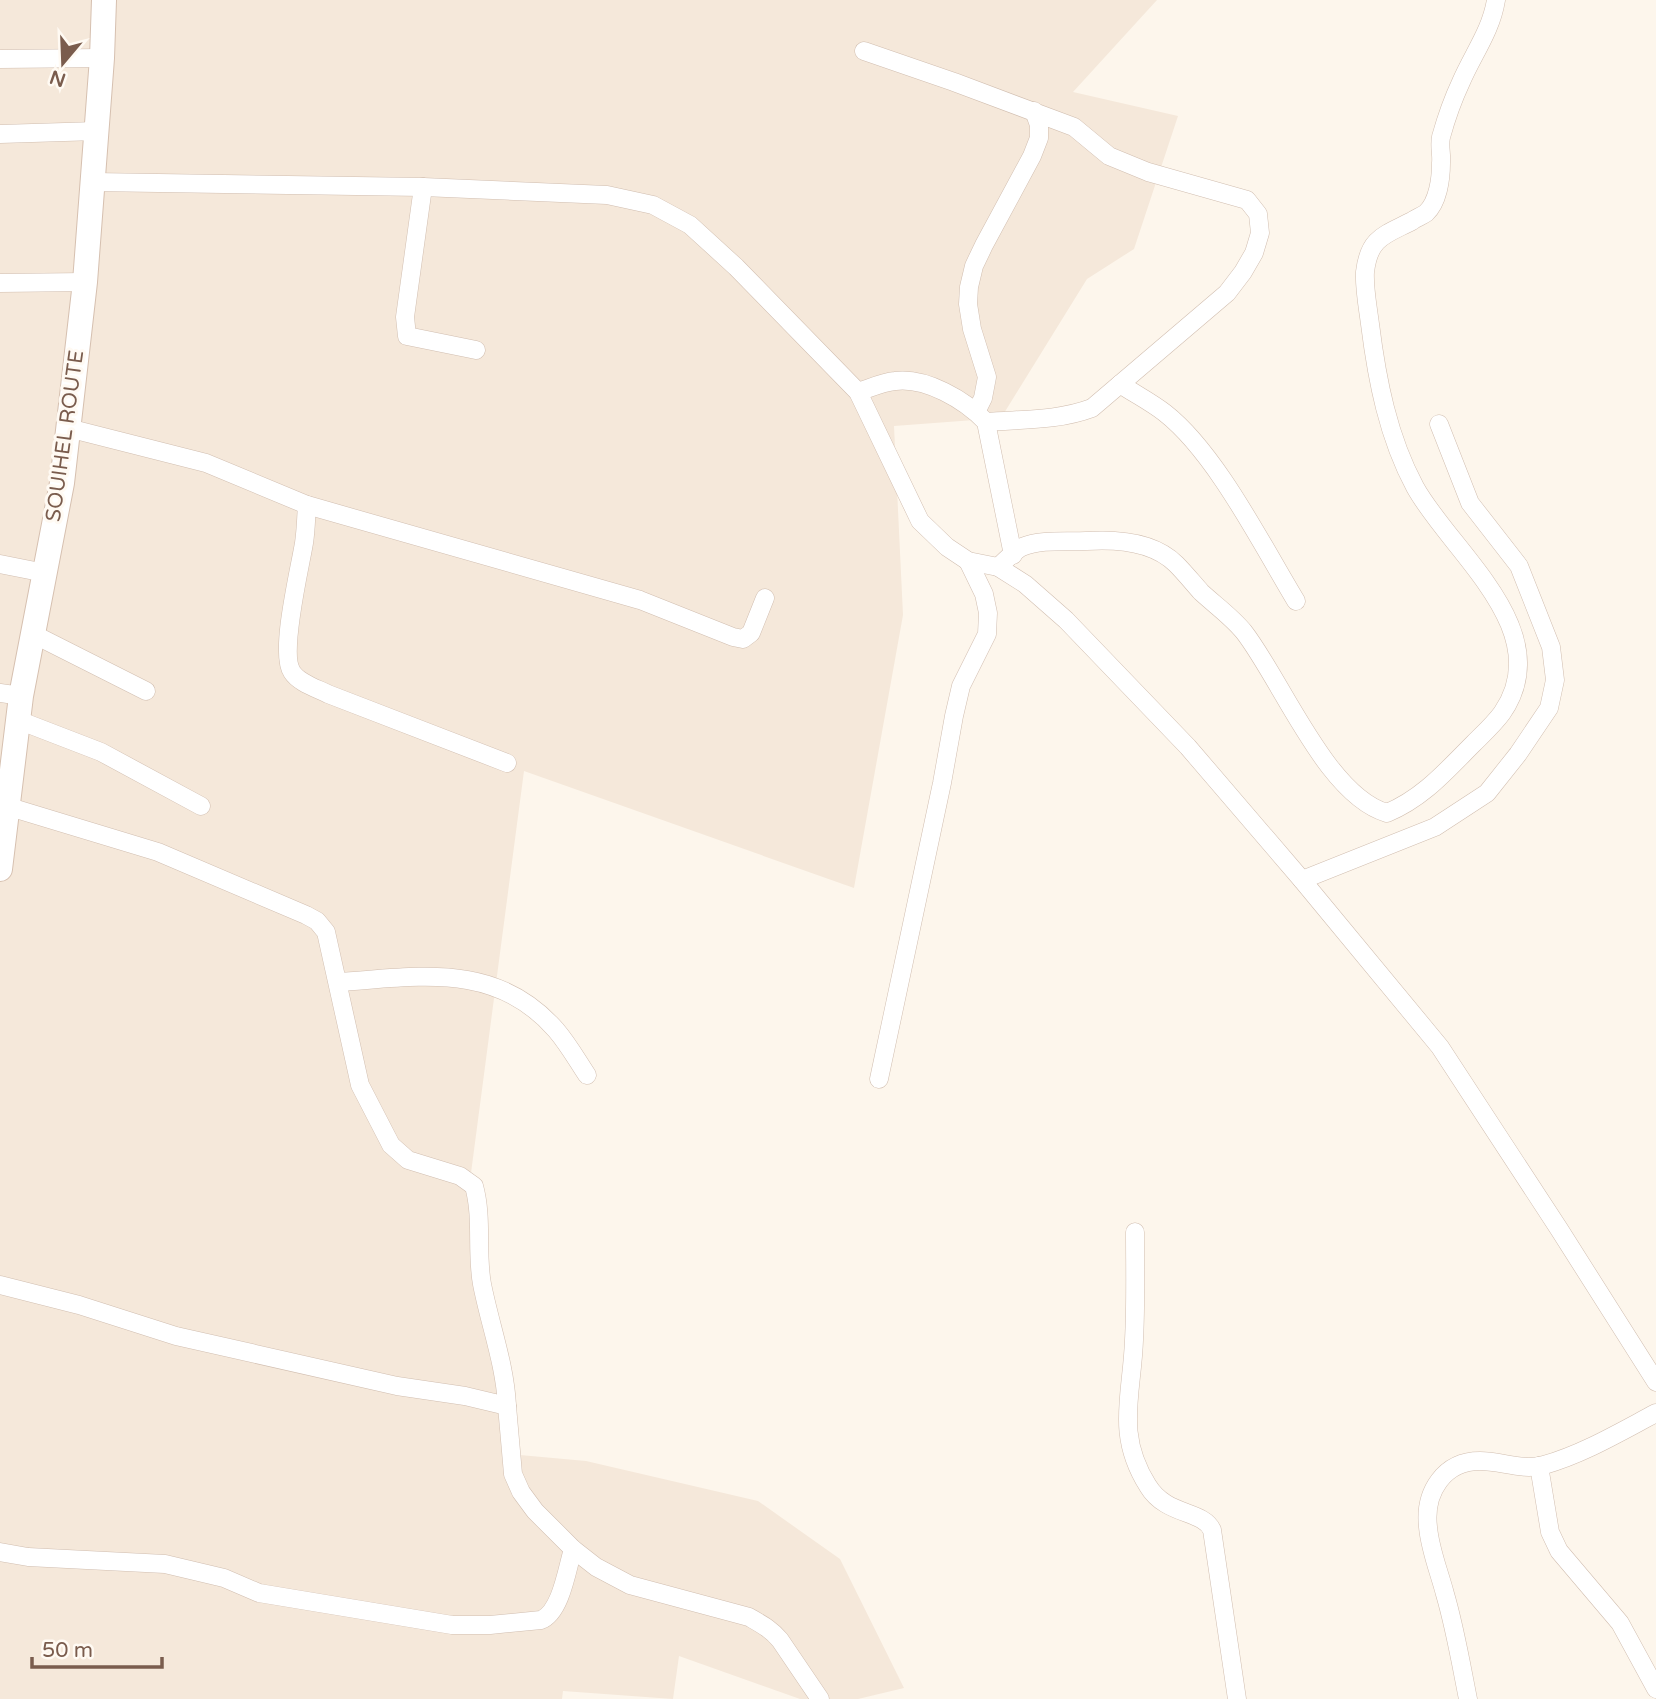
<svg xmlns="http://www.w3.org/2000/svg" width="1656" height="1699" viewBox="0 0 1656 1699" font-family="'Varela Round',sans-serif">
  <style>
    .residential { fill: #f5e8da }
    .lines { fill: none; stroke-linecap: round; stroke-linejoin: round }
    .street-casing { stroke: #d1beb0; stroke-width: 19 }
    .secondary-casing { stroke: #d6c0b0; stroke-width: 26 }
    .street { stroke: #fff; stroke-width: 18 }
    .secondary { stroke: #fff; stroke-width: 24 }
    .labels { text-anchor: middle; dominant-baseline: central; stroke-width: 6; stroke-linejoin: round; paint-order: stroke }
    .street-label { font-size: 21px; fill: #7a5c4d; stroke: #fffaf3 }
  </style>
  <rect width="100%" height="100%" fill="#fdf6ec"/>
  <path class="residential" d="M 0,0 L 1157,0 L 1073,92 L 1178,116 L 1134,249 L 1087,279 L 1001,418 L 894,426 L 903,615 L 854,888 L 524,771 L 471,1173 L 499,1410 L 509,1454 L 586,1461 L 758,1501 L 840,1559 L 904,1688 L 858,1699 L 800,1699 L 679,1656 L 673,1699 L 563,1691 L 562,1699 L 0,1699 Z"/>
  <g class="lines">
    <defs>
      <g id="street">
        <path d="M 864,51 L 954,82 L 1074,127 L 1109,156 L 1148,172 L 1247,200 L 1258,214 L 1260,233 L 1254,253 L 1243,272 L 1227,293 L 1092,408 C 1057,421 1023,419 986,422"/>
        <path d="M 0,59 L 102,58"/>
        <path d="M 0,134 L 97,131"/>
        <path d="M 93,182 L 423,187 L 607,195 L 653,205 L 690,225 L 736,267 L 858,392 L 920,521 L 947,547 L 968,561 L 998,567 L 1025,584 L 1066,620 L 1188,747 L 1302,880 L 1440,1047 L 1559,1229 L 1656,1382"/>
        <path d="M 423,187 L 405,317 L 407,336 L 476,350"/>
        <path d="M 0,283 L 85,282"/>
        <path d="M 1120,384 C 1135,394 1151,402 1165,413 C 1216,453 1262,545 1296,601"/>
        <path d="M 858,392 C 870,388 883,382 895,381 C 926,377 965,400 986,422 L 1013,555"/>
        <path d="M 976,412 L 983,398 L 987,377 L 972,329 L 968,304 L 969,287 L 974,266 L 984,245 L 1032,156 L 1039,138 L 1039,125 L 1034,111"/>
        <path d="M 68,428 L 206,463 L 307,505 L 640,600 L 733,637 L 743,639 L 751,633 L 765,598"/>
        <path d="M 307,505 C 306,518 306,530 304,543 C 300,568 279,653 292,672 C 299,683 316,688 328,694 L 507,763"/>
        <path d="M 0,564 L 45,573"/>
        <path d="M 998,567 C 1005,561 1014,551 1022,547 C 1041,539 1066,542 1086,541 C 1116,539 1153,541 1176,564 C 1185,573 1193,583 1201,592 C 1215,605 1232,617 1244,632 C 1282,681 1327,796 1387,813 C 1423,798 1446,771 1473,744 C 1483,734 1494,724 1502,713 C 1559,631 1450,551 1415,487 C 1388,437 1377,380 1370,324 C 1368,308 1364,288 1365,272 C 1369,237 1385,235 1412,221 C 1416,218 1422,216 1426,213 C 1438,202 1441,179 1441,163 C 1442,155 1439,146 1441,137 C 1446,119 1453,99 1461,82 C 1473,54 1491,31 1496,0"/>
        <path d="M 33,634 L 146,691"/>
        <path d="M 0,693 L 21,696"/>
        <path d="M 18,720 L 101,752 L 201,806"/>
        <path d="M 0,804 L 158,852 L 306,915 L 317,921 L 326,932 L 360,1085 L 391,1145 L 408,1160 L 460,1176 L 474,1186 C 483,1218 476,1252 482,1284 C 490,1325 505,1364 507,1406"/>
        <path d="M 1302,880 L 1435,827 L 1487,793 L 1518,754 L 1549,708 L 1555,680 L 1551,647 L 1519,566 L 1470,503 L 1439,424"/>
        <path d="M 338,982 C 419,977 496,961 556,1030 C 568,1044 577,1060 587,1075"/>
        <path d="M 879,1079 L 942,783 L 954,716 L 961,686 L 987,634 L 988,613 L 984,594 L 968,561"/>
        <path d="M 1135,1232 C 1135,1268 1136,1304 1134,1340 C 1132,1396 1115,1434 1148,1486 C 1166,1516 1203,1510 1212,1530 L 1237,1699"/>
        <path d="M 0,1285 L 79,1305 L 176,1336 L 397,1386 L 465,1396 L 507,1406 L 513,1474 L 521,1492 L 535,1511 L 573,1549 L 596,1567 L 630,1585 L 749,1617 C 761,1624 771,1629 780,1640 L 820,1699"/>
        <path d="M 1539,1466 L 1550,1532 L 1559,1551 L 1620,1623 L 1656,1689"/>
        <path d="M 0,1552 L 28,1557 L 165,1564 L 224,1578 L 259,1593 L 452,1625 L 490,1625 L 541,1620 C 561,1612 567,1569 573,1549"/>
        <path d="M 1468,1699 C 1461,1664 1455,1628 1445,1594 C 1439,1571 1430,1550 1428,1527 C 1424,1492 1444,1461 1480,1461 C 1502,1461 1522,1471 1544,1465 C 1583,1454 1620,1432 1656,1413"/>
      </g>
      <path id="secondary" d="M 0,869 L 21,696 L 62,483 L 85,282 L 102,58 L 104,0"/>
    </defs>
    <use href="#street" class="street-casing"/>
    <use href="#secondary" class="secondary-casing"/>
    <use href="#street" class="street"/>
    <use href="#secondary" class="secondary"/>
  </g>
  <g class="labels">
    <g class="street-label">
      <text transform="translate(65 436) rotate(-82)">SOUIHEL ROUTE</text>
    </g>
  </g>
  <g transform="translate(63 63) rotate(199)" stroke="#fffaf3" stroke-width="5" paint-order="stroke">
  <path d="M0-5L12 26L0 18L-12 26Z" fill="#7a5c4d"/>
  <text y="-10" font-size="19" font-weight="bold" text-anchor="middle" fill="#7a5c4d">N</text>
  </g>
  <path d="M32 1657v10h130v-10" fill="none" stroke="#7a5c4d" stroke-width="3.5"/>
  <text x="42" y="1657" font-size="21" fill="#7a5c4d" stroke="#fffaf3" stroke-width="5" paint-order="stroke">50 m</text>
</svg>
